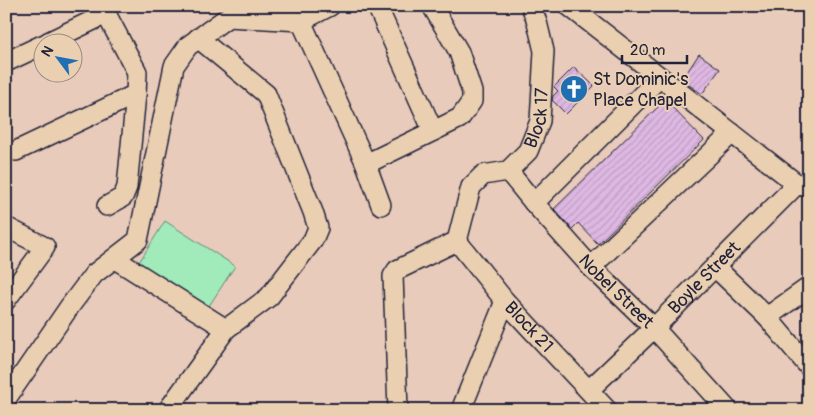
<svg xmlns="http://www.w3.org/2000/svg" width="815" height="416" viewBox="0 0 815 416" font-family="Pangolin,sans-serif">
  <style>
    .green { fill: #a1ebba; stroke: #62867a }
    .building { fill: url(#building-hatch); stroke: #22223b }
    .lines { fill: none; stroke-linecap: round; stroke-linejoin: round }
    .street-casing { stroke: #22223b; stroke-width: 22 }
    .street { stroke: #ead0b1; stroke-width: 19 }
    .labels { text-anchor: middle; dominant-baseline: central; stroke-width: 4; stroke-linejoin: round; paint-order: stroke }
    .poi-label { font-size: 18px; fill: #22223b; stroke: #ead0b1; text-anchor: start }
    .street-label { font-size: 18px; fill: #22223b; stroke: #ead0b1 }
  </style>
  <defs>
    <pattern id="building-hatch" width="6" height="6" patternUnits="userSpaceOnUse" patternTransform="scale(1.25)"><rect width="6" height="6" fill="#deb8e2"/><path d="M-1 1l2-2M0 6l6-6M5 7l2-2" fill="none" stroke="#be9ec3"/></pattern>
  </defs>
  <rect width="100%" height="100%" fill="#e8cbbb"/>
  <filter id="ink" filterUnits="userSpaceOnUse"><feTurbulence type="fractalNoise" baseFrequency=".02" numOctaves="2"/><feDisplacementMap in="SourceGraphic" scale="10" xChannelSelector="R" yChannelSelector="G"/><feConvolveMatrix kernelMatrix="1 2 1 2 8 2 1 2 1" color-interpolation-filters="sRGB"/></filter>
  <g filter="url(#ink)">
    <path class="green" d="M 165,221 L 235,266 L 207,309 L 138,264 Z"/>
    <g class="building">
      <path d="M 699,54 L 720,69 L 702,94 L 682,80 Z"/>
      <path d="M 574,67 L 594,86 L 566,114 L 552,100 L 553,96 L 558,91 L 554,87 Z"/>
      <path d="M 665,100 L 704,140 L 598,244 L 578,223 L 572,229 L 554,209 Z"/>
    </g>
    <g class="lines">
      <defs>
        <g id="street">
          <path d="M 102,6 L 137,72 L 136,94 L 127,187 L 123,197 L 107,206"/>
          <path d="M 377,6 L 433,131"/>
          <path d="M 569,6 L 797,184 L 809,188"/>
          <path d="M 301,21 L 366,164 L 381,205"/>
          <path d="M 48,42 L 106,14"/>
          <path d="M 6,62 L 42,45"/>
          <path d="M 16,151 L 136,94"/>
          <path d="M 366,164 L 460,118 L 472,101 L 472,92 L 459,52 L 432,6"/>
          <path id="s1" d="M 508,171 L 534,203 L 591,267 L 654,328 L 728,410"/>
          <path d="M 534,203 L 660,77"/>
          <path d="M 6,227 L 45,247 L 6,300"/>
          <path id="s2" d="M 457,241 L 505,301 L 607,410"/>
          <path d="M 115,259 L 226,329"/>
          <path d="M 591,267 L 732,133"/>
          <path d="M 715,267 L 767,317 L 809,367"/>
          <path d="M 767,317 L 809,287"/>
          <path id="s3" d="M 589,390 L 654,328 L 797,184"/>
          <path d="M 6,399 L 70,306 L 94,274 L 138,240 L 174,66 L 188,46 L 228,17 L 301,21 L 330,6"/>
          <path d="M 168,410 L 226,329 L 269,297 L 313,240 L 318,228 L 313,212 L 266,94 L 198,38"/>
          <path id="s4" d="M 398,410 L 393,276 L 397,270 L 457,241 L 471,187 L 483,175 L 508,171 L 528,151 L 540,121 L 544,51 L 537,22 L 531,6"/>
          <path d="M 461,410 L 505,301"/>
        </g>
      </defs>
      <use href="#street" class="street-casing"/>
      <use href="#street" class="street"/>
    </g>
  </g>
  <defs>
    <symbol id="church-disc" viewBox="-11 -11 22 22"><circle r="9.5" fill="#1f6fb2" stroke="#ead0b1"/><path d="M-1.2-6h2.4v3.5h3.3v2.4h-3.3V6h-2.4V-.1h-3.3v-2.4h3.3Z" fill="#fff"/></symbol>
  </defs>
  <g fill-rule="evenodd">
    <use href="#church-disc" x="558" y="73" width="32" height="32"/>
  </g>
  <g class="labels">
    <g class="poi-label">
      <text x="593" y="79">St Dominic's<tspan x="593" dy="21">Place Chapel</tspan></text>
    </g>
    <g class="street-label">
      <text stroke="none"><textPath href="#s4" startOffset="369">Block 17</textPath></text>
      <text stroke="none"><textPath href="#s3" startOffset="161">Boyle Street</textPath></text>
      <text stroke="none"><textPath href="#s1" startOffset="162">Nobel Street</textPath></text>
      <text stroke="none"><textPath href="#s2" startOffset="112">Block 21</textPath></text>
    </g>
  </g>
  <rect width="815" height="416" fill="none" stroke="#ead0b1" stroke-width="25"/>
  <rect x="12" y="12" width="790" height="391" fill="none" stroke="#22223b" stroke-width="2" filter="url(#ink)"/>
  <g transform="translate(58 58) rotate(302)"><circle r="24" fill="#ead0b1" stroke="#9a8a82"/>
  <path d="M0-4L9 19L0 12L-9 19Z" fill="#1f6fb2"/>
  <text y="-8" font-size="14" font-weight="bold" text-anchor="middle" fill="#22223b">N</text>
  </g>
  <path d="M622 55v8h65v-8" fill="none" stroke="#22223b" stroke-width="2.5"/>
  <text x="630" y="55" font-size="15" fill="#22223b" stroke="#ead0b1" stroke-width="4" paint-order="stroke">20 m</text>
</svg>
